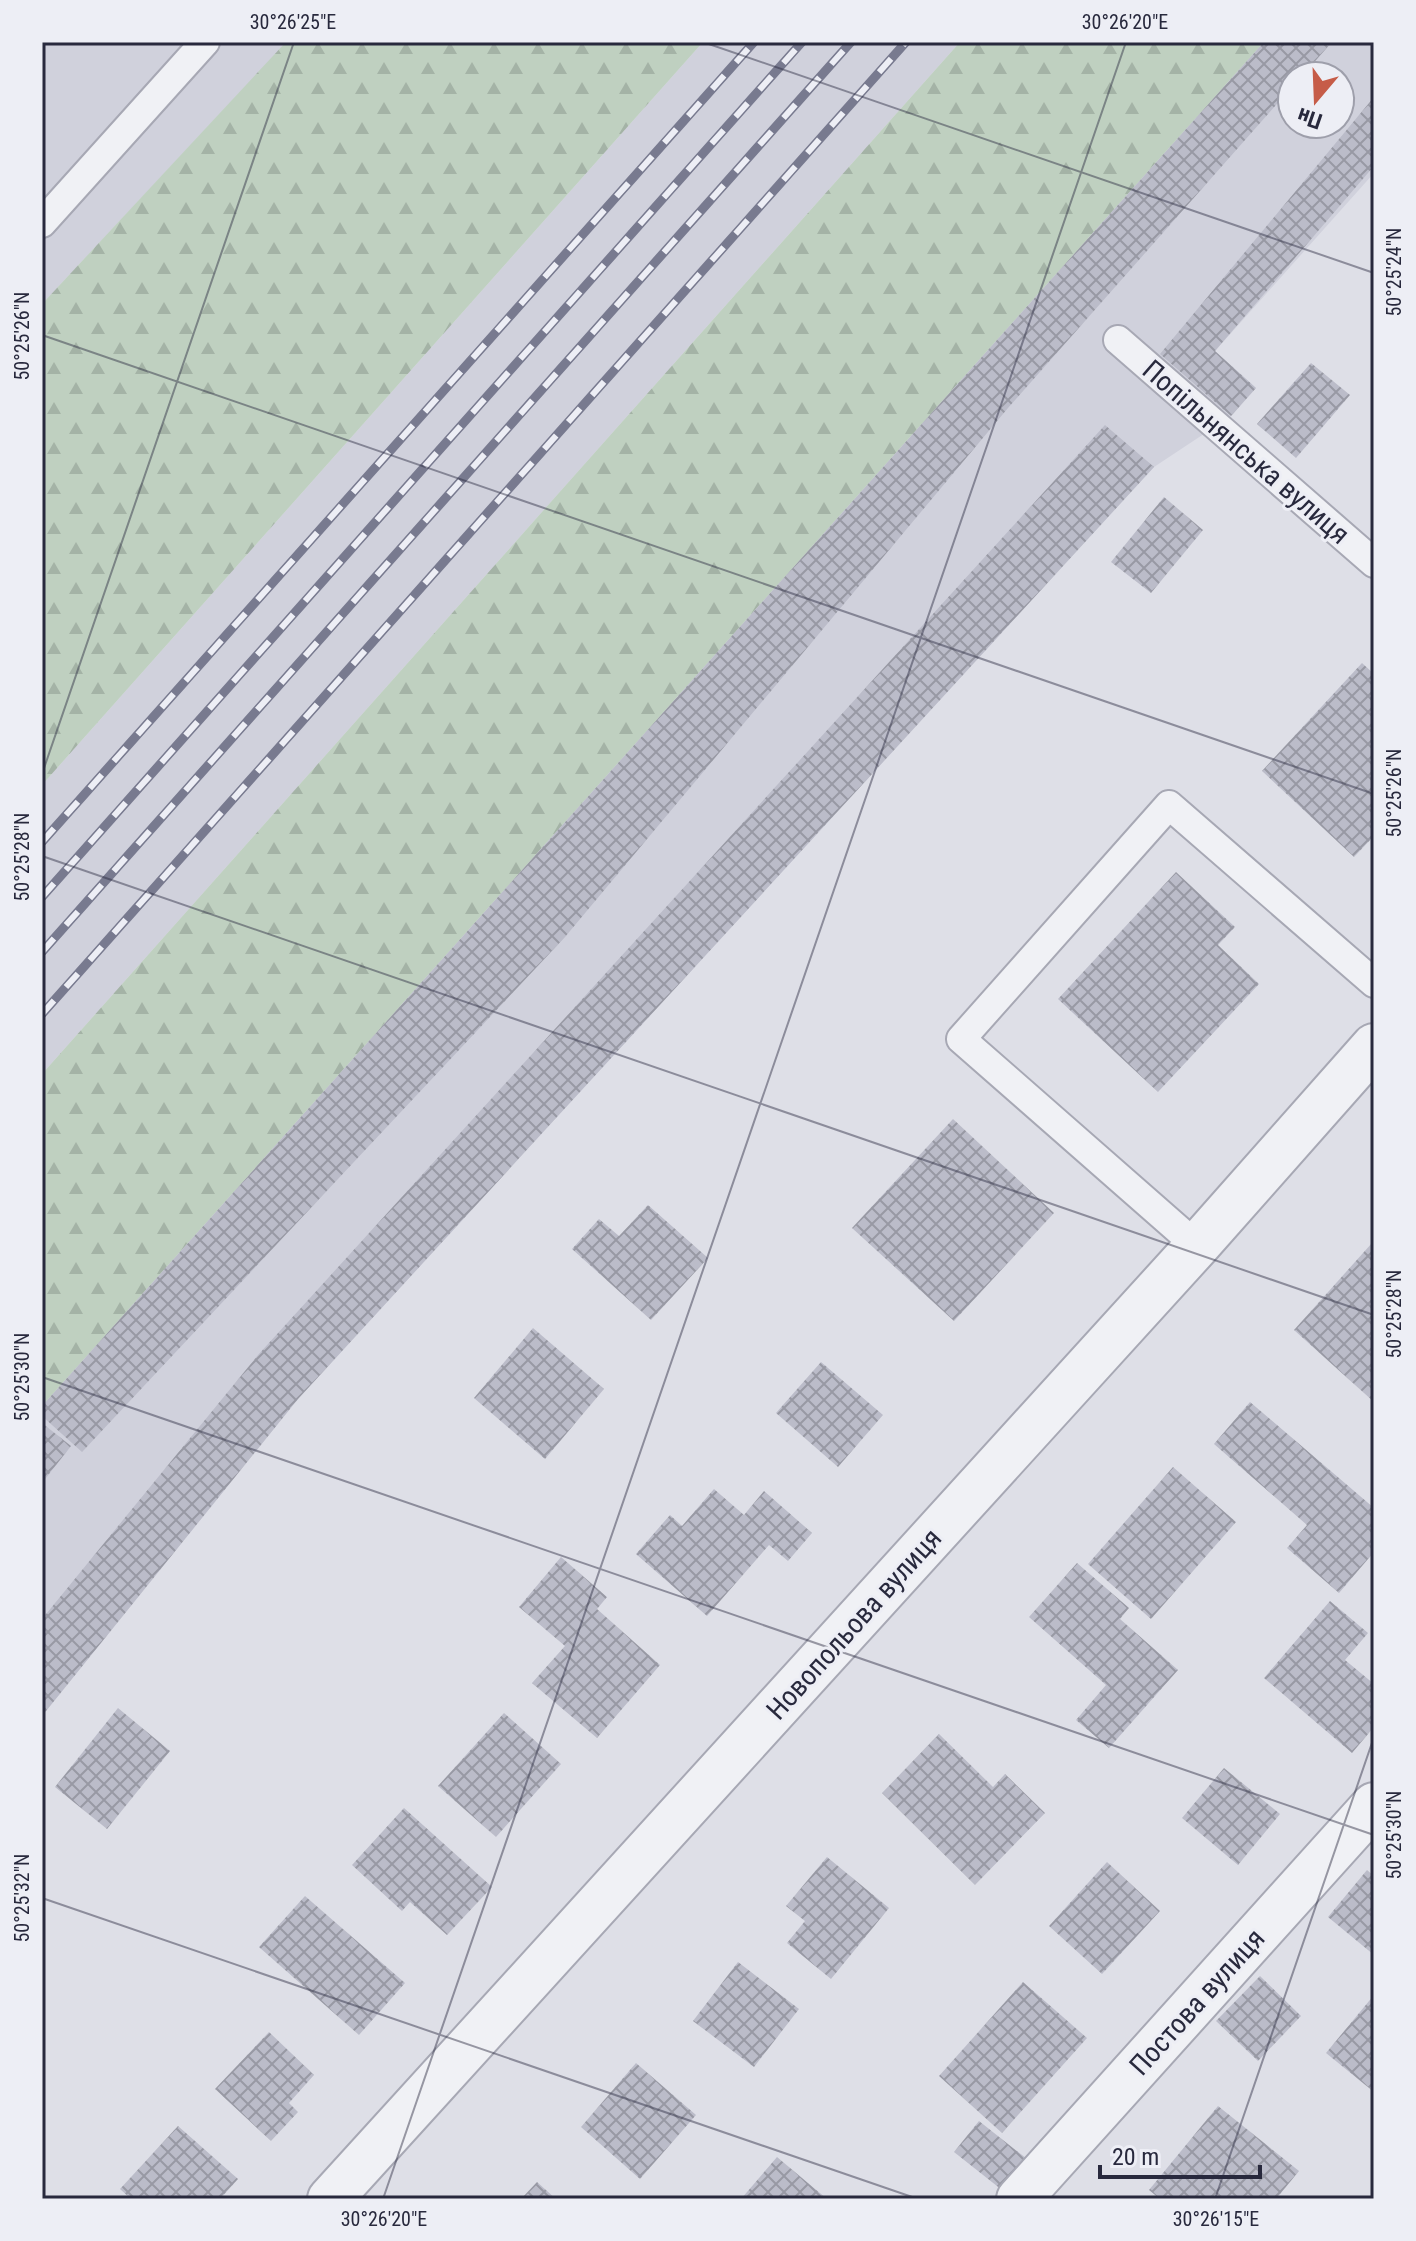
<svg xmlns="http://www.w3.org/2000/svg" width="1416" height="2241" viewBox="0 0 1416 2241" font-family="'Roboto Condensed',sans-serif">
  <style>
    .built { fill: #d0d1dc; fill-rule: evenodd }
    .forest { fill: url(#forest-firs) }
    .building { fill: url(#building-cross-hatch) }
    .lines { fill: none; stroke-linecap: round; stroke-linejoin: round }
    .service-casing { stroke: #a7a8b4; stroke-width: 32 }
    .minor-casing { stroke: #a7a8b4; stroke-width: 48 }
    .service { stroke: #f0f1f5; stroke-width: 28 }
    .minor { stroke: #f0f1f5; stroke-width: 44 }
    .rail-casing { stroke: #787a8f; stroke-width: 9 }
    .rail { stroke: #edeef5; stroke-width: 6; stroke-dasharray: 18; stroke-linecap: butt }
    .ticks { fill: none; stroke: #28293d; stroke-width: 2; stroke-opacity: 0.45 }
    .labels { text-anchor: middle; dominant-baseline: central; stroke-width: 6; stroke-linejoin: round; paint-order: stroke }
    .street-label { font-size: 28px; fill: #28293d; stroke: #edeef5 }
    .neatline { fill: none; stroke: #28293d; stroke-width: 3 }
    .ticks-label { font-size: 20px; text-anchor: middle; fill: #28293d }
  </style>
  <defs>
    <pattern id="forest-firs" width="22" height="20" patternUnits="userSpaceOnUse" patternTransform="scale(2)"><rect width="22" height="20" fill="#bfd0c0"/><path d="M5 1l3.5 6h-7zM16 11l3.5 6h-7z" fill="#a4b3a6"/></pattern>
    <pattern id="building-cross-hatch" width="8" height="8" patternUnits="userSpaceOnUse" patternTransform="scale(2)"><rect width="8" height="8" fill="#bbbcc9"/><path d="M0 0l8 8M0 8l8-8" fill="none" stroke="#9899a4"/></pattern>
  </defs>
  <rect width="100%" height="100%" fill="#dedfe7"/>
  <g class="built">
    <path d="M 42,42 L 287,42 L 42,304 Z"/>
    <path d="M 703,42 L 960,42 L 42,1074 L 42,785 Z"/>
    <path d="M 1264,42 L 1374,42 L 1374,173 L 1215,351 L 1256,388 L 1231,416 L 1154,467 L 298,1399 L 42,1716 L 42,1406 ZM 1292,76 L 1340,76 L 1340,124 L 1292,124 Z"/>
  </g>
  <g class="forest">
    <path d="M 286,42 L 703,42 L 42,785 L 42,304 Z"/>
    <path d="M 960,42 L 1264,42 L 42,1406 L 42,1074 Z"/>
  </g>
  <g class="building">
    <path d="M 1264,42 L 1332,42 L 1302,76 L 1292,76 L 1292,87 L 1008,408 L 565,937 L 82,1452 L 42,1416 L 42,1406 Z"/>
    <path d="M 1374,97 L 1374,166 L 1215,351 L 1256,388 L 1231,416 L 1160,354 Z"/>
    <path d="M 1311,363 L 1350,395 L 1296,458 L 1257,424 Z"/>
    <path d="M 1105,425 L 1154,467 L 298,1399 L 42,1716 L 42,1619 L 258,1355 Z"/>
    <path d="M 1164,497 L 1203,530 L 1151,593 L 1111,562 Z"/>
    <path d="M 1362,663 L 1374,674 L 1374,836 L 1354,857 L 1262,771 Z"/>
    <path d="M 1176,872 L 1235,927 L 1218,945 L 1259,984 L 1158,1092 L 1058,999 Z"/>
    <path d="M 953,1119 L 1054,1213 L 954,1321 L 852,1228 Z"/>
    <path d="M 648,1205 L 708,1258 L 651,1320 L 572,1249 L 599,1219 L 619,1236 Z"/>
    <path d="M 1372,1243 L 1374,1245 L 1374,1402 L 1294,1330 Z"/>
    <path d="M 533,1328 L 604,1389 L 545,1459 L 474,1398 Z"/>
    <path d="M 821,1362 L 883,1415 L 838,1467 L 776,1413 Z"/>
    <path d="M 1250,1402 L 1374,1508 L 1374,1552 L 1339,1593 L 1287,1548 L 1307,1525 L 1214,1444 Z"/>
    <path d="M 42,1423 L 71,1446 L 42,1483 Z"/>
    <path d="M 1173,1467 L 1236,1522 L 1151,1619 L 1088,1564 Z"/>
    <path d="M 714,1489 L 744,1515 L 764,1491 L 812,1533 L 788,1561 L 769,1545 L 707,1616 L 636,1554 L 670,1515 L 682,1526 Z"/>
    <path d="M 561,1557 L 607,1597 L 597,1609 L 660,1665 L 597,1738 L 532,1683 L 565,1646 L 519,1607 Z"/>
    <path d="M 1077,1563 L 1129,1608 L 1120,1619 L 1178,1670 L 1109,1748 L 1076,1720 L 1106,1685 L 1029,1617 Z"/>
    <path d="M 1330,1601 L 1368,1633 L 1345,1660 L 1374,1684 L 1374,1727 L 1352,1753 L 1264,1678 Z"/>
    <path d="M 118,1708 L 170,1751 L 107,1829 L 55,1787 Z"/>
    <path d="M 504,1713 L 561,1764 L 496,1837 L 438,1786 Z"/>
    <path d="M 939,1734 L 993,1787 L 1005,1774 L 1045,1813 L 975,1885 L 882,1793 Z"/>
    <path d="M 1224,1768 L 1280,1814 L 1238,1865 L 1182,1818 Z"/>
    <path d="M 404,1808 L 492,1887 L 447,1935 L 410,1902 L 402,1911 L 352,1865 Z"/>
    <path d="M 827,1857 L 889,1908 L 831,1979 L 787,1943 L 805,1921 L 786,1906 Z"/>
    <path d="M 1107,1862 L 1160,1911 L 1102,1974 L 1049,1926 Z"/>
    <path d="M 1367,1870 L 1374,1876 L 1374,1955 L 1328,1917 Z"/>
    <path d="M 305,1896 L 405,1983 L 359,2035 L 259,1947 Z"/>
    <path d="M 738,1962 L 799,2009 L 754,2067 L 693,2021 Z"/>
    <path d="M 1260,1976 L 1301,2016 L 1258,2061 L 1216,2021 Z"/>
    <path d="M 1023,1982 L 1087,2038 L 1002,2133 L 939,2076 Z"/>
    <path d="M 1374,1995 L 1374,2092 L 1326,2053 Z"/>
    <path d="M 269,2032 L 314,2075 L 289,2103 L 298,2112 L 271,2141 L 215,2089 Z"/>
    <path d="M 636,2063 L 696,2115 L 640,2179 L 581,2127 Z"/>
    <path d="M 1218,2106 L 1299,2171 L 1276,2199 L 1160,2199 L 1149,2190 Z"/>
    <path d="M 979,2121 L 1027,2159 L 1002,2190 L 954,2152 Z"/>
    <path d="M 178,2126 L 238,2179 L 220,2199 L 131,2199 L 120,2189 Z"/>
    <path d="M 777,2157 L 827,2199 L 741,2199 Z"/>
    <path d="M 537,2182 L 556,2199 L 521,2199 Z"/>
  </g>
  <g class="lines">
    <defs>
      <g id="service">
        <path d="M 42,223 L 205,42"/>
        <path d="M 1118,340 L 1374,563"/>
        <path d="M 1197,1246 L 961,1039 L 1169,805 L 1374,983"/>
      </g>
      <g id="minor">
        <path d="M 330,2199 L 1197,1246 L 1374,1046"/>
        <path d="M 1019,2199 L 1374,1805"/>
      </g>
    </defs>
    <use href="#service" class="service-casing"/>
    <use href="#minor" class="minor-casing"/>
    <use href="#service" class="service"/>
    <use href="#minor" class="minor"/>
    <defs>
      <g id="rail">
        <path d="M 42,842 L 754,42"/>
        <path d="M 42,897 L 802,42"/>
        <path d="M 42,952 L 851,42"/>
        <path d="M 42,1014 L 906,42"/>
      </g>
    </defs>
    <use href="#rail" class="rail-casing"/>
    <use href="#rail" class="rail"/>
  </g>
  <path class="ticks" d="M 703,42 L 1374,273M 42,335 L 1374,794M 42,774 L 294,42M 42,856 L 1374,1315M 42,1377 L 1374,1835M 42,1898 L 918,2199M 383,2199 L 1126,42M 1215,2199 L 1374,1737"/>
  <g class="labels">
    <g class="street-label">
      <text transform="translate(1246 452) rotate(41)">Попільнянська вулиця</text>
      <text transform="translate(854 1624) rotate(-48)">Новопольова вулиця</text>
      <text transform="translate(1197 2002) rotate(-48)">Постова вулиця</text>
    </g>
  </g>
  <rect width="1416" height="2241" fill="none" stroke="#edeef5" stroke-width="88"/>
  <g transform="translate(1316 100) rotate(199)"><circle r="38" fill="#edeef5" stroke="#9e9fab" stroke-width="2"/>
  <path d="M0-6L14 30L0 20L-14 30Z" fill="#c65c48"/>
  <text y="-12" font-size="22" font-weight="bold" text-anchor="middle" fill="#28293d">Пн</text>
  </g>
  <path d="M1100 2165v12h160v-12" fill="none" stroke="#28293d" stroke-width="4"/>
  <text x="1112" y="2165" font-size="24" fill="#28293d" stroke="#edeef5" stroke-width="6" paint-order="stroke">20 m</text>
  <rect x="44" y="44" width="1328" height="2153" class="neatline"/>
  <g class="ticks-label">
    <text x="293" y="29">30°26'25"E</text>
    <text x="1125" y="29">30°26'20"E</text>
    <text transform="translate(1394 272) rotate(-90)" y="7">50°25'24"N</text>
    <text transform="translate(22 336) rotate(-90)" y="7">50°25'26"N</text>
    <text transform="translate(1394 793) rotate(-90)" y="7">50°25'26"N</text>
    <text transform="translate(22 857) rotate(-90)" y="7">50°25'28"N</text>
    <text transform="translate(1394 1314) rotate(-90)" y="7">50°25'28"N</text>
    <text transform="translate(22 1377) rotate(-90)" y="7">50°25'30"N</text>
    <text transform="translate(1394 1835) rotate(-90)" y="7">50°25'30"N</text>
    <text transform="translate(22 1898) rotate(-90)" y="7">50°25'32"N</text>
    <text x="384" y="2226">30°26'20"E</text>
    <text x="1216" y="2226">30°26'15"E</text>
  </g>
</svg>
